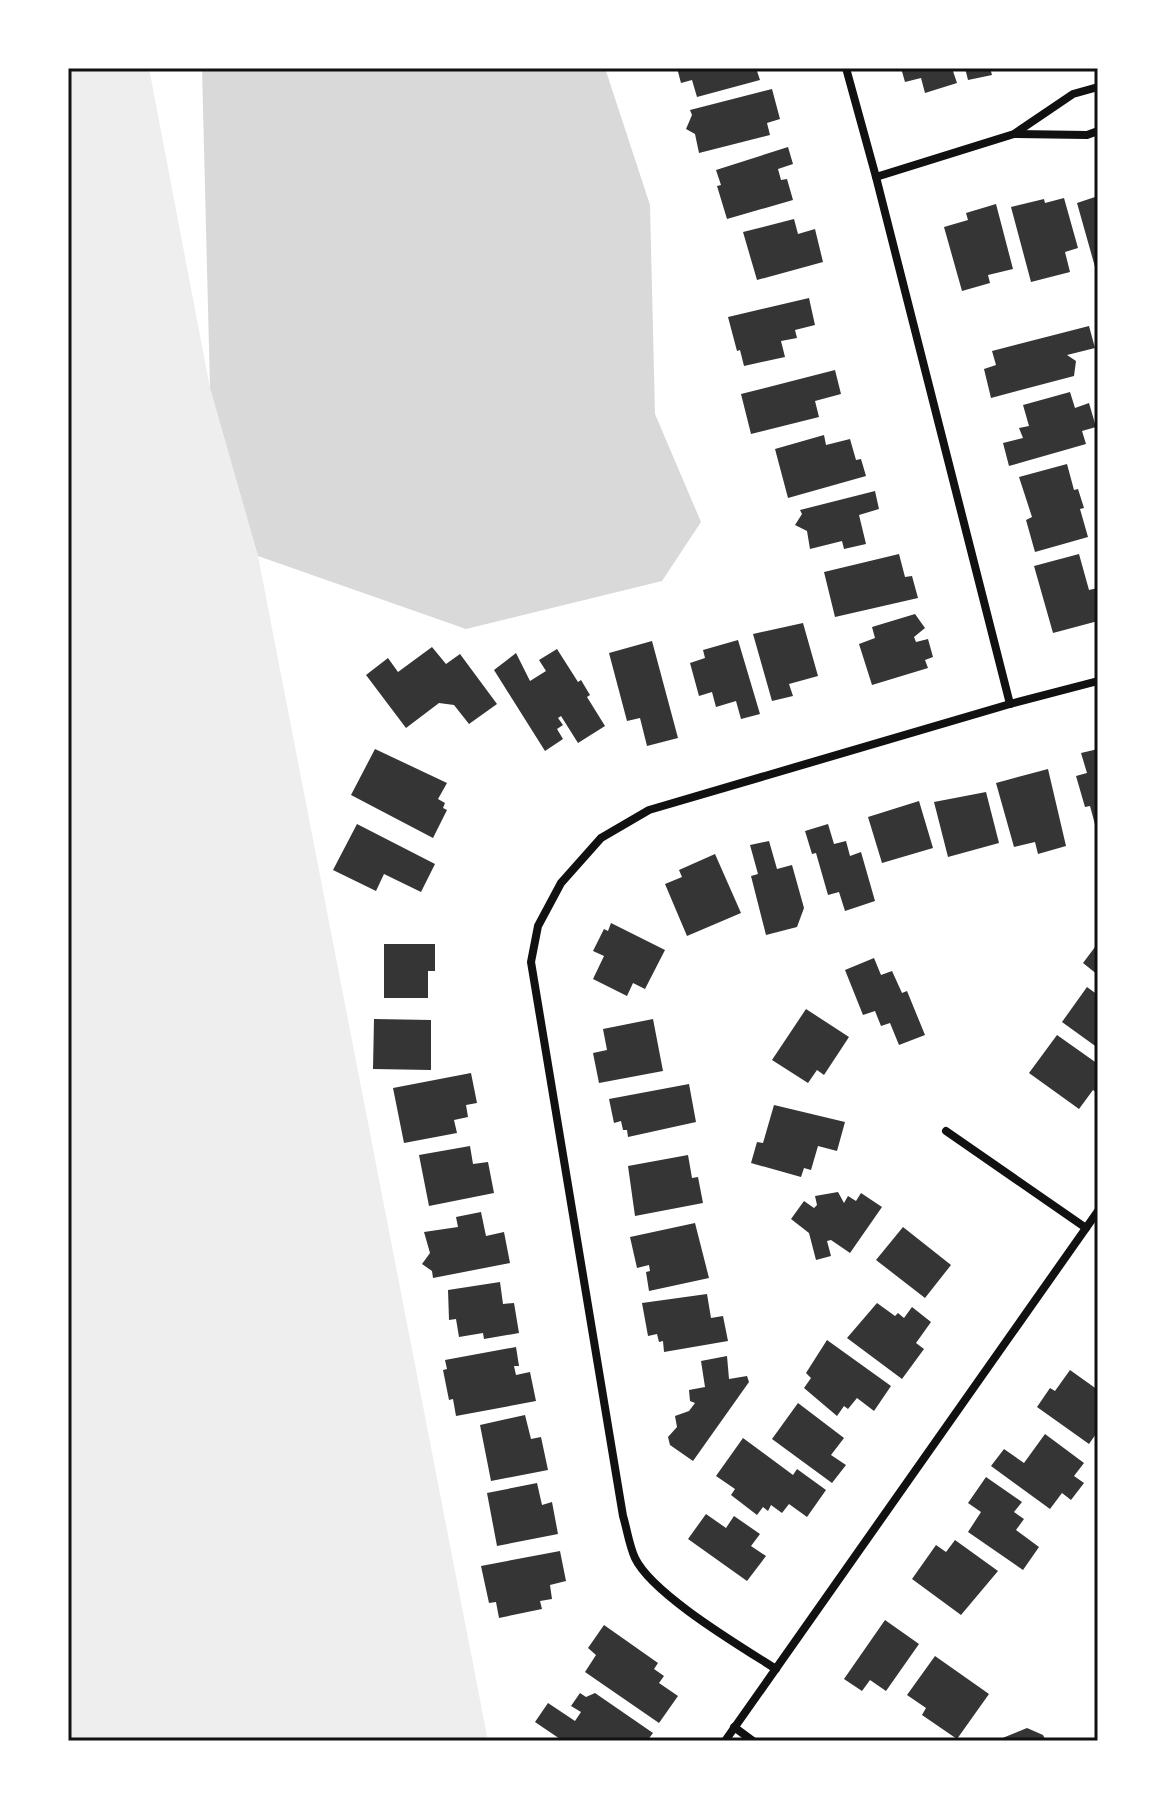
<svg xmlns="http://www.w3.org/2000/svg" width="1166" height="1809" viewBox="0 0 1166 1809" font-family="'Public Sans',sans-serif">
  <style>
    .green { fill: #eee }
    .water { fill: #d9d9d9 }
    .building { fill: #353535 }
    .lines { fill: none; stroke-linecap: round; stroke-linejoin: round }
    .minor { stroke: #111; stroke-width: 8 }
    .neatline { fill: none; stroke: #111; stroke-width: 3 }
  </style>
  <rect width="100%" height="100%" fill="#fff"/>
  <path class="green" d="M 68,68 L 149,68 L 210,388 L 258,556 L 488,1741 L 68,1741 Z"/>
  <path class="water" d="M 202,68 L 605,68 L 650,205 L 655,414 L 701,522 L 662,581 L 466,629 L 258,556 L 210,388 Z"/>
  <g class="building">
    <path d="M 677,68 L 756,68 L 760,80 L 697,97 L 692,80 L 681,83 Z"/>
    <path d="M 901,68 L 952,68 L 957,83 L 925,93 L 921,78 L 905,82 Z"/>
    <path d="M 965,68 L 990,68 L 992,75 L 968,80 Z"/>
    <path d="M 772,89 L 780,119 L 767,123 L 770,135 L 699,153 L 695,134 L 686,129 L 692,115 L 690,110 Z"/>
    <path d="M 788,147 L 793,164 L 778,169 L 781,180 L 787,179 L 793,200 L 727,219 L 717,186 L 721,185 L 716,170 Z"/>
    <path d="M 1098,196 L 1098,274 L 1097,274 L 1077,203 Z"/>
    <path d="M 1064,198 L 1078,248 L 1065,252 L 1070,272 L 1031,282 L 1011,207 L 1044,199 L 1045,203 Z"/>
    <path d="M 996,204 L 1013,269 L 988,275 L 990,283 L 962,291 L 944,227 L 968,220 L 966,213 Z"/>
    <path d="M 794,219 L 798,234 L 815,229 L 823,262 L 757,280 L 743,232 Z"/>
    <path d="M 809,298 L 815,325 L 795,330 L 797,338 L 781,341 L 785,357 L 744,366 L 740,350 L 737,351 L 728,317 Z"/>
    <path d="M 1089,326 L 1095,348 L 1067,355 L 1076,361 L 1074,376 L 991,398 L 984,369 L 996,365 L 992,351 Z"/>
    <path d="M 835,370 L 841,394 L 815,401 L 819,417 L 751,434 L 741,394 Z"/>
    <path d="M 1070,392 L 1075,408 L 1089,403 L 1096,427 L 1082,431 L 1086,444 L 1009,466 L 1003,443 L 1023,438 L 1019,428 L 1029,426 L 1023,405 Z"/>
    <path d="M 824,435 L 826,445 L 850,439 L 856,460 L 861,459 L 866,476 L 788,498 L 775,449 Z"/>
    <path d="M 1067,464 L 1074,490 L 1078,489 L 1084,508 L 1080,509 L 1088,537 L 1035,552 L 1026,520 L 1032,517 L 1019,477 Z"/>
    <path d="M 875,491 L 879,509 L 859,515 L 866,544 L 844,549 L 842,541 L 810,549 L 807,531 L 795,525 L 802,514 L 800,510 Z"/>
    <path d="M 899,554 L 905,577 L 912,576 L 918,598 L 835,617 L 824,572 Z"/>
    <path d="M 1079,554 L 1089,590 L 1098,588 L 1098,621 L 1053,633 L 1034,566 Z"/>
    <path d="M 915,614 L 925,628 L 914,637 L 916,642 L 928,639 L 933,657 L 925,660 L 928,668 L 872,685 L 859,644 L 875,638 L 872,627 Z"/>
    <path d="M 803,623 L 818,676 L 789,684 L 793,696 L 772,701 L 753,634 Z"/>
    <path d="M 738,640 L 760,714 L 741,719 L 736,701 L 716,707 L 712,692 L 699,696 L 690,663 L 705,658 L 703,650 Z"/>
    <path d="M 652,641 L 678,738 L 647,746 L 640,718 L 627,721 L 609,653 Z"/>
    <path d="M 432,647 L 446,664 L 460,654 L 497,704 L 469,724 L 454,705 L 439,703 L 406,728 L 366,675 L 388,658 L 398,672 Z"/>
    <path d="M 557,649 L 578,682 L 581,680 L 590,695 L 587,697 L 605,726 L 578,743 L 561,716 L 558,718 L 563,725 L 557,729 L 563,739 L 545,751 L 494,670 L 516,653 L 530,681 L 546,671 L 539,660 Z"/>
    <path d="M 375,749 L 447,783 L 438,799 L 445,803 L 443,808 L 447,810 L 433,838 L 351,795 Z"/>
    <path d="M 1098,749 L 1098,832 L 1097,832 L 1090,806 L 1085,807 L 1076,776 L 1087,773 L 1081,753 Z"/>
    <path d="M 1048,769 L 1066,846 L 1038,854 L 1035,842 L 1014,847 L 996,783 Z"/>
    <path d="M 986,792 L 999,843 L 948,857 L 934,802 Z"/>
    <path d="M 919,801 L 933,848 L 882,863 L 868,817 Z"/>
    <path d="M 357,824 L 435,864 L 421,892 L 384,874 L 376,891 L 333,870 Z"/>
    <path d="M 828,824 L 834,844 L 846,841 L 850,856 L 861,852 L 875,901 L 845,911 L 839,892 L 828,895 L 816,853 L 812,854 L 805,831 Z"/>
    <path d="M 769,841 L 777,869 L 792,865 L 804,908 L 797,927 L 766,935 L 751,876 L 758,874 L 750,845 Z"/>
    <path d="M 715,854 L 741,913 L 687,936 L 665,884 L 682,877 L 679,870 Z"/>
    <path d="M 611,923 L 665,950 L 645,989 L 633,983 L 627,996 L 593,979 L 604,956 L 593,951 L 604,929 L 608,931 Z"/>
    <path d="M 1098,943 L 1098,975 L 1083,963 Z"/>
    <path d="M 384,944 L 435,944 L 435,971 L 428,971 L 428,998 L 384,998 Z"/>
    <path d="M 874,958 L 881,975 L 892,971 L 902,993 L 907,991 L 925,1035 L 899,1045 L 890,1023 L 881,1026 L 875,1011 L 863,1015 L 845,970 Z"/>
    <path d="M 1087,987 L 1098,995 L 1098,1048 L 1062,1022 Z"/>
    <path d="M 806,1009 L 849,1037 L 824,1075 L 817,1070 L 808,1083 L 772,1060 Z"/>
    <path d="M 374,1019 L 431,1020 L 431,1070 L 373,1069 Z"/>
    <path d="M 653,1019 L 663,1071 L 599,1083 L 593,1053 L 607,1050 L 603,1029 Z"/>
    <path d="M 1057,1035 L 1098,1064 L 1098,1094 L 1093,1090 L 1079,1109 L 1029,1073 Z"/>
    <path d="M 471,1073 L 477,1103 L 466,1105 L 468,1117 L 454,1120 L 457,1133 L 404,1143 L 393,1088 Z"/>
    <path d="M 689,1084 L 696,1122 L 628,1137 L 627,1130 L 623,1130 L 621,1121 L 614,1123 L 609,1099 Z"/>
    <path d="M 774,1105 L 845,1122 L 837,1151 L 818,1146 L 811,1170 L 804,1168 L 801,1177 L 751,1163 L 757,1142 L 763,1143 Z"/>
    <path d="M 470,1146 L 473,1164 L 488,1162 L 494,1193 L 429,1206 L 419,1155 Z"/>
    <path d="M 688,1155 L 692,1178 L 698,1177 L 703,1203 L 635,1216 L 628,1166 Z"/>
    <path d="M 838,1192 L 844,1203 L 848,1196 L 856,1201 L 861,1193 L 882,1207 L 850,1253 L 831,1240 L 827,1241 L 831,1256 L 816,1260 L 809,1233 L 791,1219 L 804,1201 L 814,1208 L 817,1205 L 815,1196 Z"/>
    <path d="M 481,1212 L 486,1236 L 504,1232 L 510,1263 L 433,1278 L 432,1271 L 422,1264 L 430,1253 L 424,1232 L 458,1227 L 456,1217 Z"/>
    <path d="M 695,1223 L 709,1278 L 649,1291 L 646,1272 L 650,1271 L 649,1265 L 637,1268 L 630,1237 Z"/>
    <path d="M 903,1227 L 951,1265 L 925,1298 L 876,1260 Z"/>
    <path d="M 500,1282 L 503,1304 L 514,1303 L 519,1333 L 484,1339 L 483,1333 L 459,1337 L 456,1319 L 449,1320 L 448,1290 Z"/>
    <path d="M 707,1294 L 711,1318 L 723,1316 L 728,1341 L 664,1352 L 663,1341 L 659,1342 L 657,1334 L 648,1336 L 642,1303 Z"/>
    <path d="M 877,1303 L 895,1316 L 898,1313 L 904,1318 L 912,1307 L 931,1322 L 916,1343 L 924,1349 L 902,1379 L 847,1338 Z"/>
    <path d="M 827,1340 L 891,1386 L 874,1411 L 857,1398 L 848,1409 L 844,1406 L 837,1416 L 804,1388 L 811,1378 L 806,1373 Z"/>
    <path d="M 516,1347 L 519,1366 L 514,1366 L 516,1375 L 530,1372 L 536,1401 L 456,1416 L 453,1399 L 449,1400 L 443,1370 L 447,1369 L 445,1360 Z"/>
    <path d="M 727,1356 L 729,1379 L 747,1376 L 749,1382 L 693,1461 L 670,1445 L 668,1437 L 677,1427 L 675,1416 L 689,1411 L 695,1403 L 690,1401 L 689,1390 L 705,1387 L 701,1361 Z"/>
    <path d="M 1070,1370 L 1098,1390 L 1098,1431 L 1089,1444 L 1037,1407 L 1050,1388 L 1055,1391 Z"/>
    <path d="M 798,1403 L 844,1438 L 831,1455 L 846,1465 L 832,1483 L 772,1439 Z"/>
    <path d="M 525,1415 L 531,1439 L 541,1437 L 548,1470 L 491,1481 L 480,1425 Z"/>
    <path d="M 1045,1434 L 1084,1463 L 1074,1476 L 1084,1483 L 1071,1500 L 1062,1493 L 1050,1509 L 991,1466 L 1004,1449 L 1024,1463 Z"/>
    <path d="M 743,1438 L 793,1475 L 797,1469 L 826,1490 L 807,1517 L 789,1504 L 782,1513 L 771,1505 L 768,1511 L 763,1507 L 757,1515 L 731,1495 L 735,1489 L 716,1476 Z"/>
    <path d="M 986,1477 L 1022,1502 L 1014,1512 L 1024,1519 L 1016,1530 L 1039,1547 L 1023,1570 L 968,1532 L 981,1512 L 968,1503 Z"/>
    <path d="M 537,1483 L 542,1505 L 552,1502 L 558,1534 L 497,1546 L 487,1493 Z"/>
    <path d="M 706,1514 L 726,1528 L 734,1516 L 760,1534 L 751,1546 L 766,1556 L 747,1581 L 688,1539 Z"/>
    <path d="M 955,1540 L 998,1571 L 961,1615 L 912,1579 L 936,1545 L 946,1552 Z"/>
    <path d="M 560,1551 L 566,1581 L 550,1585 L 552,1599 L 540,1601 L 542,1609 L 499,1618 L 496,1602 L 489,1603 L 481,1566 Z"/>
    <path d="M 885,1620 L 919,1644 L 886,1691 L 870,1680 L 862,1691 L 844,1679 Z"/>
    <path d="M 604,1625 L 658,1663 L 654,1669 L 664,1676 L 659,1683 L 678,1696 L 659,1723 L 585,1672 L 596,1655 L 588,1648 Z"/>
    <path d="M 935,1656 L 989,1694 L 957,1739 L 922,1715 L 926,1708 L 907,1695 Z"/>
    <path d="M 580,1693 L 586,1697 L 595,1693 L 653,1733 L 647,1741 L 563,1741 L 535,1722 L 548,1703 L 575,1721 L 581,1712 L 571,1706 Z"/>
    <path d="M 1027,1728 L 1043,1735 L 1046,1741 L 995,1741 Z"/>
  </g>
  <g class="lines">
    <g class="minor">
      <path d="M 846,68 L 876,177 L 1010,704"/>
      <path d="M 1015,134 L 1087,135 L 1098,131"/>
      <path d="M 876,177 L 1014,134 L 1073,94 L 1098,87"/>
      <path d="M 946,1131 L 1086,1228"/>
      <path d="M 776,1669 C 740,1646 652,1594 635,1558 C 629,1545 627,1529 623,1516 L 531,962 L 538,926 L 561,883 L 601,838 L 649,810 L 1010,704 L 1098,681"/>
      <path d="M 734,1727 L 753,1741"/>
      <path d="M 725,1741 L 1098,1211"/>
    </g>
  </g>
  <rect width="1166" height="1809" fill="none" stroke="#ffffff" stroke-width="140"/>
  <rect x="70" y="70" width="1026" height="1669" class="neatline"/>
</svg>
